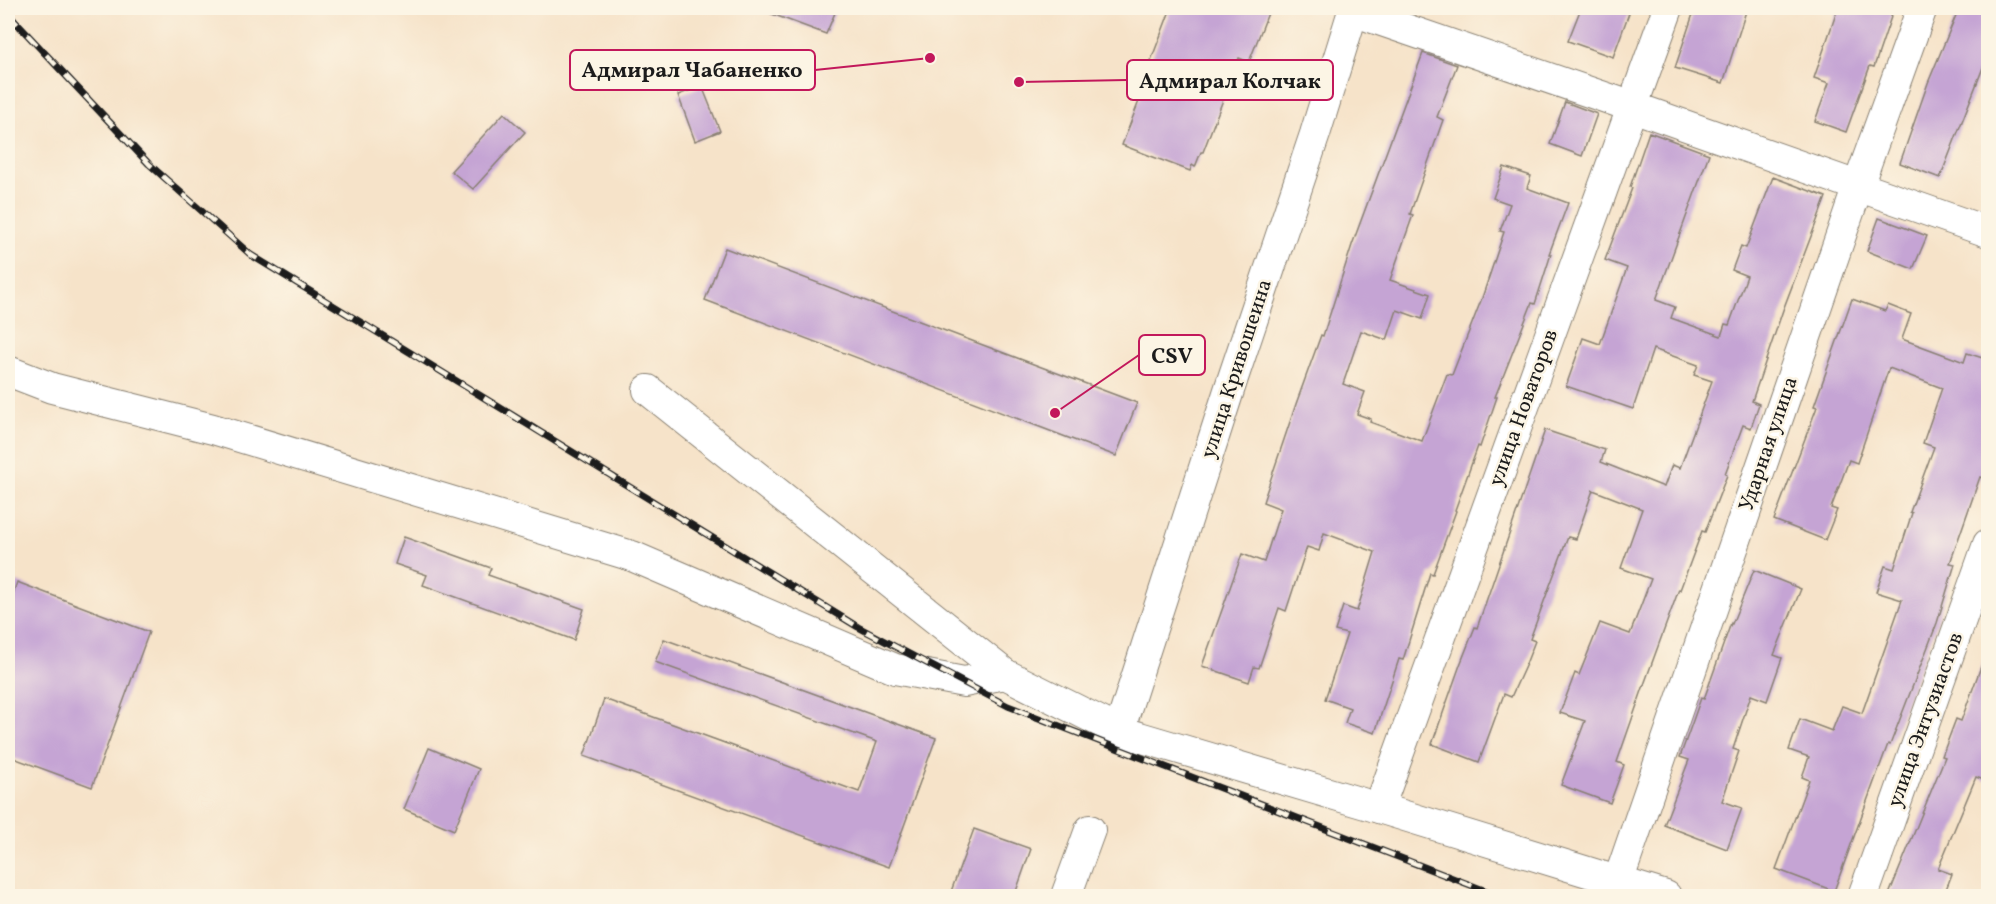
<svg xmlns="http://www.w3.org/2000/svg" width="1996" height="904" viewBox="0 0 1996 904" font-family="Vollkorn,serif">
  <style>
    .building { fill: #c5a4d4 }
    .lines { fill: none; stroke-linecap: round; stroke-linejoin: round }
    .minor-casing { stroke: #898072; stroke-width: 32 }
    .minor { stroke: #fff; stroke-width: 30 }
    .rail-casing { stroke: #1c1c1c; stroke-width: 7 }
    .rail { stroke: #fcf5e5; stroke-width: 4.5; stroke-dasharray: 14; stroke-linecap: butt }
    .labels { text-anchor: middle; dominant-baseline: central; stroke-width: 5; stroke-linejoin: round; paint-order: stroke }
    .street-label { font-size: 21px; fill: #1c1c1c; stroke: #fcf5e5 }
    .leader { fill: none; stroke: #c2185b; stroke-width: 2 }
    .callout-dot { fill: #c2185b; stroke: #fcf5e5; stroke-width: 2 }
    .callout { fill: #fcf5e5; stroke: #c2185b; stroke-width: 2 }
    .callout-label { font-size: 22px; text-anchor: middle; font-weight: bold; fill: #1c1c1c }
  </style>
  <rect width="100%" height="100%" fill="#fcf5e5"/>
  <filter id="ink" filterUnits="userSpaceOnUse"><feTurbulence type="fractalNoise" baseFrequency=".0167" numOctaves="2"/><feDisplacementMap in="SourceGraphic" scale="12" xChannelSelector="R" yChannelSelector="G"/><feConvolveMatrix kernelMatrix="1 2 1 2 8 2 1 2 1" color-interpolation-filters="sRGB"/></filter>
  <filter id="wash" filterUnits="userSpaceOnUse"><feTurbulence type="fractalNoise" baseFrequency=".008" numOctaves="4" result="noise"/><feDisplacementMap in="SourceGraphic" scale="24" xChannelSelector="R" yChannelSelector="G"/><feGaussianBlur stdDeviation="1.35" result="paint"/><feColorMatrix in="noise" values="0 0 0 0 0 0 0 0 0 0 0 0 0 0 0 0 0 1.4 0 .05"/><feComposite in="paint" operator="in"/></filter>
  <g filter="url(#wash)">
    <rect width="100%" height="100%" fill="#f6e3c9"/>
    <g id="blocks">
      <g class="building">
        <path d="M 761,8 L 837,8 L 826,34 L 761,10 Z"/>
        <path d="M 1171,8 L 1270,8 L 1249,62 L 1239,58 L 1203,152 L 1201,152 L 1195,167 L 1192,165 L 1190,171 L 1122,145 L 1153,65 L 1150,63 Z"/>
        <path d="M 1581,8 L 1614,8 L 1629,13 L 1613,57 L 1568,41 Z"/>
        <path d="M 1695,8 L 1747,8 L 1723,83 L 1675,68 Z"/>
        <path d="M 1838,8 L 1894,8 L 1874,67 L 1870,66 L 1846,132 L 1815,121 L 1829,83 L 1814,78 Z"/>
        <path d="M 1959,8 L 1989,8 L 1989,52 L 1940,178 L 1900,163 L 1928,83 Z"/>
        <path d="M 1423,53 L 1457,65 L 1437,117 L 1443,120 L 1410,214 L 1413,215 L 1390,280 L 1430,294 L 1422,319 L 1397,310 L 1387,340 L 1361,331 L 1343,384 L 1365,392 L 1357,414 L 1371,419 L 1370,422 L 1422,441 L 1447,374 L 1452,375 L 1482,298 L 1504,232 L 1500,231 L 1510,204 L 1493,198 L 1504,167 L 1531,176 L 1527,188 L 1568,203 L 1549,254 L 1551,254 L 1535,304 L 1532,303 L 1495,397 L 1497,397 L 1480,447 L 1478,446 L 1455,510 L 1456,511 L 1433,574 L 1430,573 L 1403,660 L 1399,659 L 1375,733 L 1345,723 L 1350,708 L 1325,699 L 1347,634 L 1335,631 L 1343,606 L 1357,611 L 1375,552 L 1324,533 L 1319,551 L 1307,547 L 1286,611 L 1279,608 L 1259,668 L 1254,667 L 1249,682 L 1202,666 L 1242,554 L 1264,562 L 1281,509 L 1263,502 L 1296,404 L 1321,335 L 1323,336 L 1352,245 Z"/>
        <path d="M 702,86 L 720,131 L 695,141 L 678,95 Z"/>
        <path d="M 1565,102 L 1597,114 L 1582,156 L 1550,144 Z"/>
        <path d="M 504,113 L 525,132 L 473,189 L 451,171 Z"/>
        <path d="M 1649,132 L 1709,154 L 1656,300 L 1675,307 L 1671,318 L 1721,336 L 1725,324 L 1729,325 L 1747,276 L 1732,270 L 1741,246 L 1746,248 L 1773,177 L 1826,197 L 1783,310 L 1752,401 L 1759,404 L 1751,428 L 1743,425 L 1725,474 L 1727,475 L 1705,532 L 1702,531 L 1680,590 L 1679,589 L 1645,682 L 1617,762 L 1624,765 L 1610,803 L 1561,785 L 1585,721 L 1560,713 L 1575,673 L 1579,675 L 1600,623 L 1630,634 L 1651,579 L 1621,568 L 1642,509 L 1593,490 L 1576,539 L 1568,537 L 1530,639 L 1535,641 L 1526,664 L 1511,697 L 1504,694 L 1479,762 L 1432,744 L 1460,665 L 1475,627 L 1477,628 L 1545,430 L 1605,450 L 1601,462 L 1664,487 L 1672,465 L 1680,468 L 1712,381 L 1694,375 L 1698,365 L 1653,349 L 1633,409 L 1566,386 L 1583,338 L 1600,344 L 1627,268 L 1605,260 L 1632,188 L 1630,187 Z"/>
        <path d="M 1879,218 L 1927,236 L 1913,269 L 1867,251 Z"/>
        <path d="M 725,248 L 1137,403 L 1116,456 L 705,300 Z"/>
        <path d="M 1852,299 L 1885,311 L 1888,305 L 1911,314 L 1902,339 L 1964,362 L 1967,353 L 1989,360 L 1989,480 L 1980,477 L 1950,563 L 1955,564 L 1937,623 L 1890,745 L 1888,744 L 1834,891 L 1776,869 L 1809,780 L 1802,777 L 1809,757 L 1789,750 L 1800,719 L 1832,731 L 1842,706 L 1862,713 L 1902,600 L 1876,592 L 1885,566 L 1894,569 L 1912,513 L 1910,512 L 1934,447 L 1923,443 L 1942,388 L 1889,368 L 1857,463 L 1849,460 L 1831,508 L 1837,510 L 1825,540 L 1774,520 L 1817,407 L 1814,406 Z"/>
        <path d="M 404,537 L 491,568 L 488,575 L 584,609 L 574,640 L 423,585 L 427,575 L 395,564 Z"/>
        <path d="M 1754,570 L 1801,589 L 1774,655 L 1782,658 L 1767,701 L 1751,695 L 1733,749 L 1739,751 L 1722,801 L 1742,808 L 1727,849 L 1664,825 L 1689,760 L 1680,757 L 1701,698 L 1704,699 L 1731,623 L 1732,624 Z"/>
        <path d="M 17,582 L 149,632 L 92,787 L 8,756 L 8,609 Z"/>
        <path d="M 664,639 L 936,738 L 889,867 L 584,756 L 604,699 L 859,792 L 877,742 L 655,662 Z"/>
        <path d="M 1986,653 L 1989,654 L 1989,782 L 1976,777 L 1938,869 L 1952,874 L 1943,897 L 1888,897 L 1945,757 L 1942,756 L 1956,719 L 1961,721 Z"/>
        <path d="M 429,748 L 479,769 L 454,830 L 404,809 Z"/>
        <path d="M 974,829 L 1031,849 L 1014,897 L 949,897 Z"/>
      </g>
    </g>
  </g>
  <g filter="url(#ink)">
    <use href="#blocks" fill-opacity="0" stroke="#898072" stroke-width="1.5"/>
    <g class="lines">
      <defs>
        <g id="minor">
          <path d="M 1353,11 L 1633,107 L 1988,232"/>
          <path d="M 8,371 L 52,388 L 213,429 L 632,556 L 895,669 L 964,682 L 1005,674"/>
          <path d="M 648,390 L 1005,674 L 1119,731 L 1379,808 L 1666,896"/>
          <path d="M 1119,731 L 1232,381 L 1315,134 L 1354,8"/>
          <path d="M 1379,808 L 1668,8"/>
          <path d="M 1618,882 L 1858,186 L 1922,8"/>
          <path d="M 1066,896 L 1090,830"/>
          <path d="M 1863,896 L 1988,544"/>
        </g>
      </defs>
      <use href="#minor" class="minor-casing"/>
      <use href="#minor" class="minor"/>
      <defs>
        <path id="rail" d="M 8,14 L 149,164 L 251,255 L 858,627 L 1008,706 L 1499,896"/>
      </defs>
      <use href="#rail" class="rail-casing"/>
      <use href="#rail" class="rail"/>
    </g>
  </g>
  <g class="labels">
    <g class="street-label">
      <text transform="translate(1237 369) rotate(-72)">улица Кривошеина</text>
      <text transform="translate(1524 408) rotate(-70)">улица Новаторов</text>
      <text transform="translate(1769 444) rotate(-71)">Ударная улица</text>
      <text transform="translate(1926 720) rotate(-70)">улица Энтузиастов</text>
    </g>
  </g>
  <path class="leader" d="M930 58L815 70M1019 82L1127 80M1055 413L1139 355"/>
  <g class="callout-dot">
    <circle cx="930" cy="58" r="6"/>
    <circle cx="1019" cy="82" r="6"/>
    <circle cx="1055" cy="413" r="6"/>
  </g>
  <g class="callout">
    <rect x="570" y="50" width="245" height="40" rx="6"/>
    <rect x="1127" y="60" width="206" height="40" rx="6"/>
    <rect x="1139" y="335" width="66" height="40" rx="6"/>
  </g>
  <g class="callout-label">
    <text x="692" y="77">Адмирал Чабаненко</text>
    <text x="1230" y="88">Адмирал Колчак</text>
    <text x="1172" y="363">CSV</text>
  </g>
  <rect width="1996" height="904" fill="none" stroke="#fcf5e5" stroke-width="30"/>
</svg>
